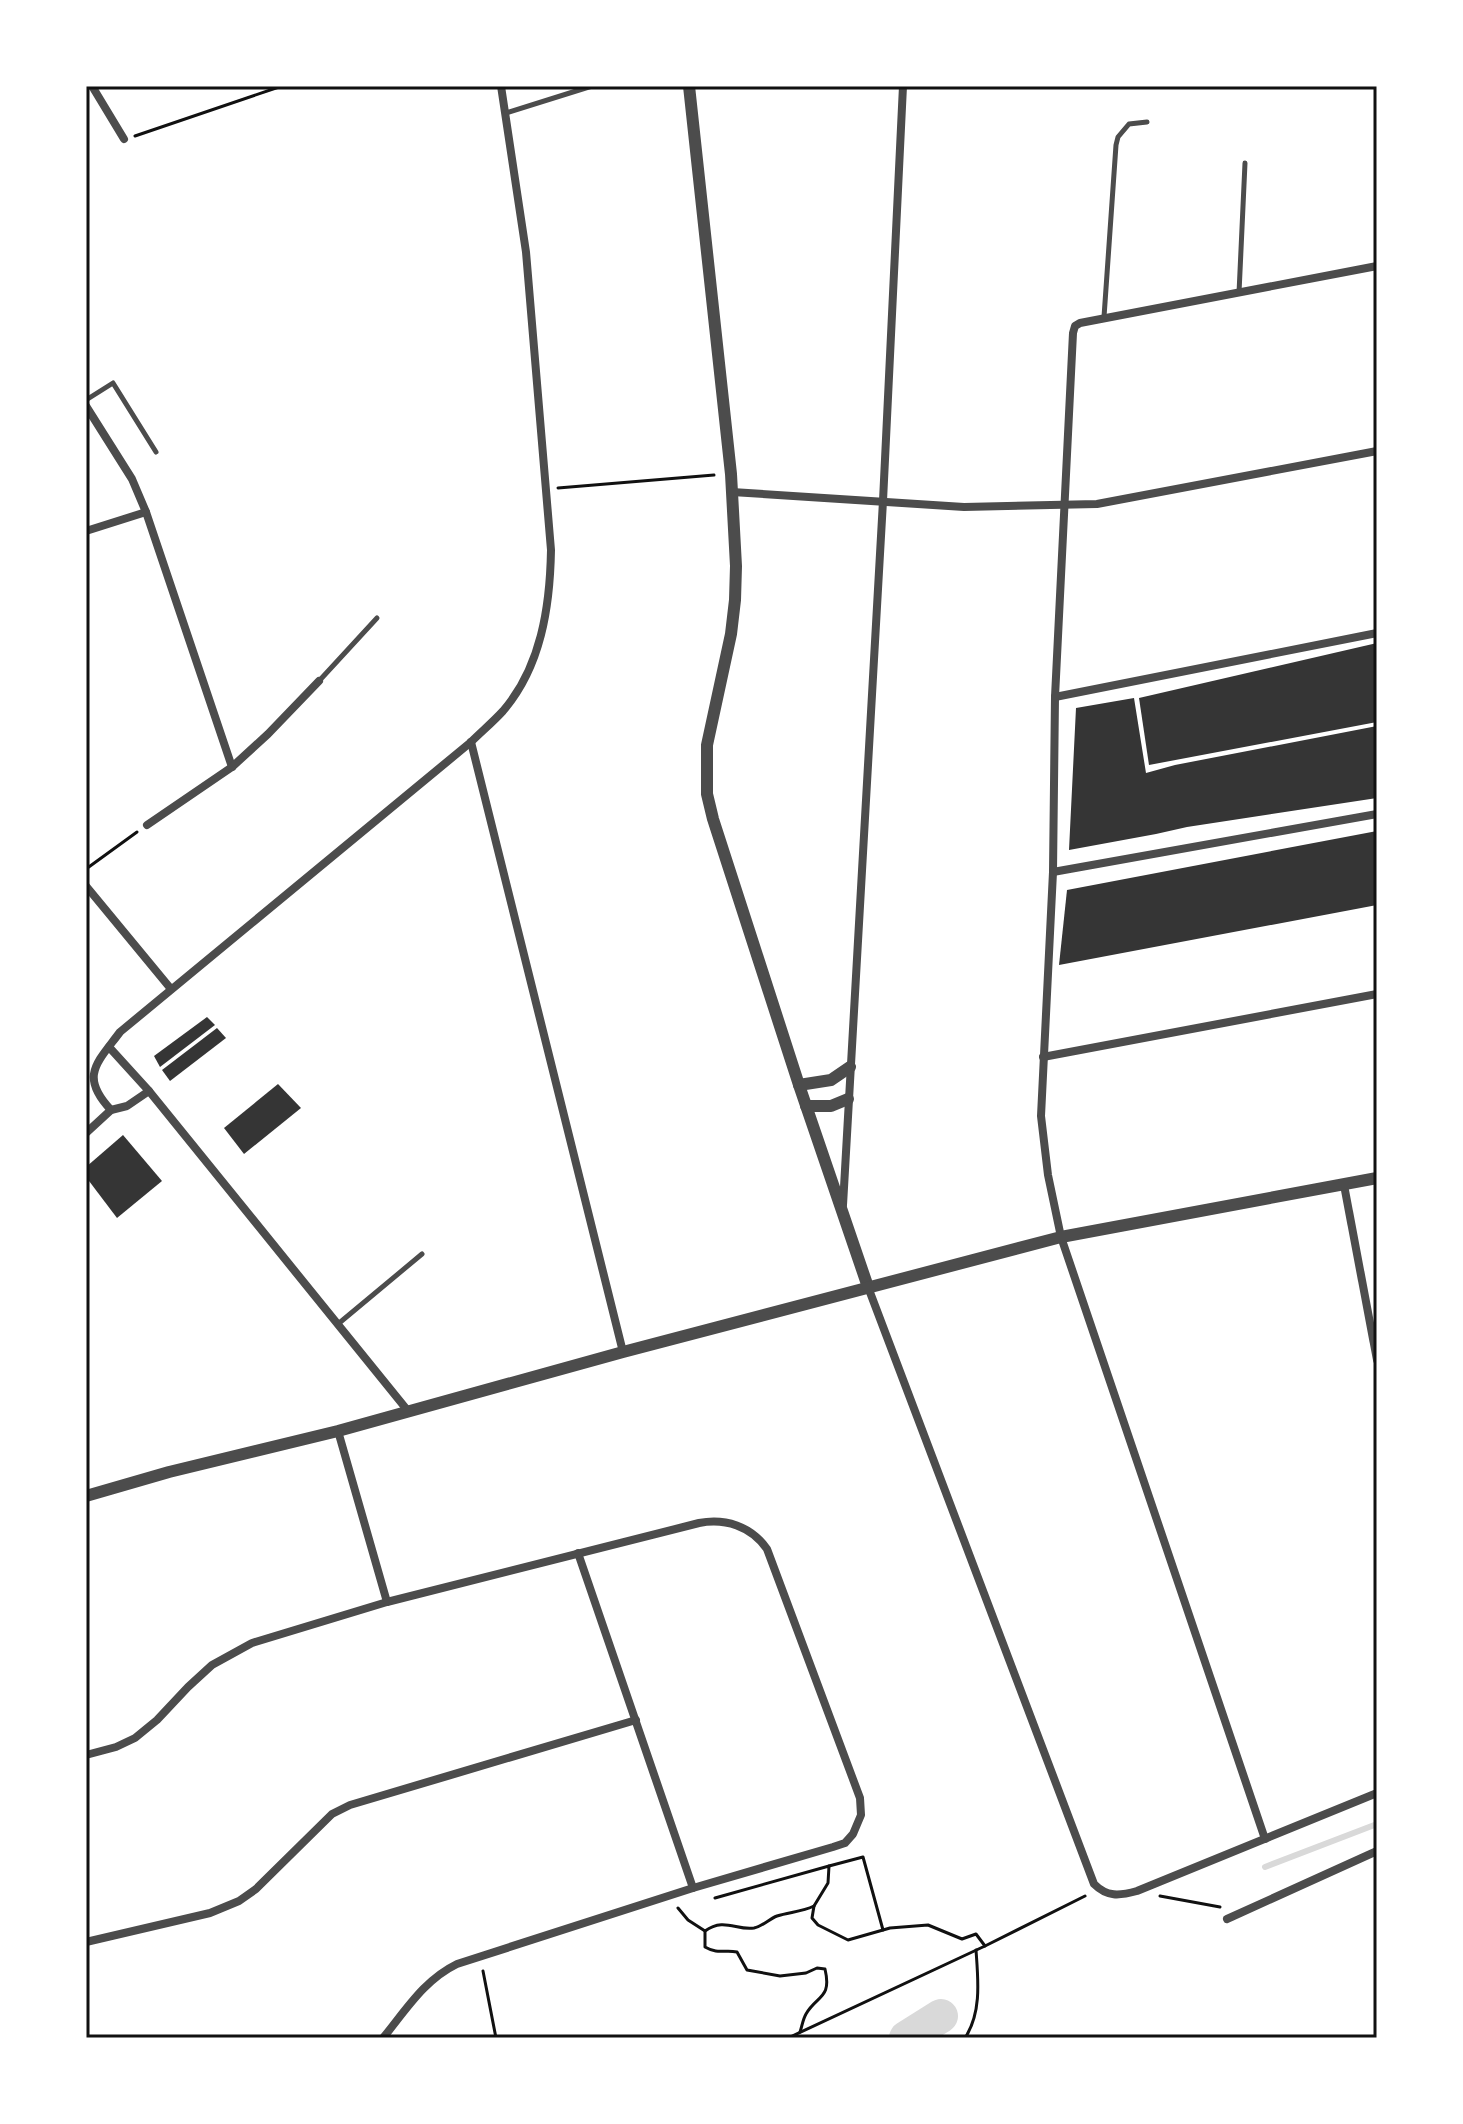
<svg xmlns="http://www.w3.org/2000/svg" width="1463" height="2124" viewBox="0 0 1463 2124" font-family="'Noto Serif',serif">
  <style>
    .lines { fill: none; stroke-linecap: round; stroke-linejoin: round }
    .stream { stroke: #d9d9d9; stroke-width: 6 }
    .river { stroke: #d9d9d9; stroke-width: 34 }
    .building { fill: #353535 }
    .path { stroke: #111; stroke-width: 3 }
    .service { stroke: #4c4c4c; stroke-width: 5 }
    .minor { stroke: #4c4c4c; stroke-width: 8 }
    .tertiary { stroke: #4c4c4c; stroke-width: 12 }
    .neatline { fill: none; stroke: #111; stroke-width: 3 }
  </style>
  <rect width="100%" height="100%" fill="#fff"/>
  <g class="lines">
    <path class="stream" d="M 1265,1867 L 1377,1824"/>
    <path class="river" d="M 906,2038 L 941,2016"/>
  </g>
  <g class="building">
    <path d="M 1377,643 L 1377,722 L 1149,765 L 1139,698 Z"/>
    <path d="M 1134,698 L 1146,773 L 1175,765 L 1377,726 L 1377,798 L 1187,827 L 1156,834 L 1069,850 L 1076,708 Z"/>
    <path d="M 1377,831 L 1377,905 L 1059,965 L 1067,890 Z"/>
    <path d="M 207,1017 L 215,1025 L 160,1067 L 154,1056 Z"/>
    <path d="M 217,1028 L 226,1038 L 170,1081 L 162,1070 Z"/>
    <path d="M 278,1084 L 301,1108 L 244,1154 L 224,1128 Z"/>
    <path d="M 123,1135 L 162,1181 L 117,1218 L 86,1177 L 86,1167 Z"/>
  </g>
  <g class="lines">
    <g class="path">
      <path d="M 135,136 L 282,86"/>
      <path d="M 558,488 L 714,475"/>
      <path d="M 86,869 L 137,832"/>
      <path d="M 829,1866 L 863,1857 L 883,1930"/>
      <path d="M 1160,1896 L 1220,1907"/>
      <path d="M 715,1898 L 829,1866 L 828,1883 L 814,1906 L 812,1918 L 818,1925 L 848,1940 L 890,1928 L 928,1925 L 962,1939 L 976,1934 L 985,1946 L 788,2038"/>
      <path d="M 678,1908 L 688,1920 L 705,1931 L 705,1947 C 719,1955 724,1949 737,1952 L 747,1970 L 780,1976 L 806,1973 L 817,1968 L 825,1969 C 832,1999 817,1995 806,2014 C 803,2019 802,2026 800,2032"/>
      <path d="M 705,1931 C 724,1917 737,1931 754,1928 C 763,1926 769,1919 777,1916 C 789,1912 802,1912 814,1906"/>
      <path d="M 985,1946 L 1085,1896"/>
      <path d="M 483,1971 L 496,2038"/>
      <path d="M 965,2038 C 982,2012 978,1979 976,1950"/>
    </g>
    <g class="service">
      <path d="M 506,113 L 592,86"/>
      <path d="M 1239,293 L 1245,163"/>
      <path d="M 1104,317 L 1116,145 L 1118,137 L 1129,124 L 1147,122"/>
      <path d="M 86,400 L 113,383 L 156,452"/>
      <path d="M 319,681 L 377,618"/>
      <path d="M 338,1324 L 422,1254"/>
    </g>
    <g class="minor">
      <path d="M 92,86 L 124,139"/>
      <path d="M 86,406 L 132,479 L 146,512 L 232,767"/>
      <path d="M 732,492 L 964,507 L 1097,504 L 1377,451"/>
      <path d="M 86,531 L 146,512"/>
      <path d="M 1055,697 L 1377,633"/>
      <path d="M 471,742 L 623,1352"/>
      <path d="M 147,825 L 232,767 L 268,734 L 319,681"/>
      <path d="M 1053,872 L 1377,814"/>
      <path d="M 86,886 L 171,989"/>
      <path d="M 109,1047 L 149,1091 L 408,1411"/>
      <path d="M 1043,1057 L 1377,994"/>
      <path d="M 111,1110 C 79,1076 97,1063 120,1032 L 471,742 C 481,732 493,722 503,711 C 541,667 550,607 551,550 L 526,252 L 501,86"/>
      <path d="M 86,1133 L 111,1110 L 127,1106 L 149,1091"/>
      <path d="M 1344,1185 L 1377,1360"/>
      <path d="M 843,1205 L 883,501 L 903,86"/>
      <path d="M 868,1287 L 1094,1884 C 1107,1897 1119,1896 1137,1891 L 1377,1793"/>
      <path d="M 338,1431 L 387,1602"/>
      <path d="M 578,1553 L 693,1888"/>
      <path d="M 86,1755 L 116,1747 L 135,1738 L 157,1720 L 188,1687 L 212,1665 L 252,1643 L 387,1602 L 699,1523 C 725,1518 751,1526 767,1549 L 860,1798 L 861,1815 L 853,1834 L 845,1843 L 833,1847 L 693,1888 L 457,1964 C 424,1980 406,2010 383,2038"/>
      <path d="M 1265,1839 L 1061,1237 L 1048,1175 L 1041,1116 L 1053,872 L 1055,697 L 1073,333 L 1075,326 L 1080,323 L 1377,266"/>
      <path d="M 1227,1919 L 1377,1851"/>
      <path d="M 86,1942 L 210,1913 L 239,1901 L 256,1889 L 332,1814 L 350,1805 L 636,1720"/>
    </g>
    <g class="tertiary">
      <path d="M 689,86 L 731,474 L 736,566 L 735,600 L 731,634 L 707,745 L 707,794 L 713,819 L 799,1085 L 868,1287"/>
      <path d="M 799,1085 L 831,1080 L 850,1067"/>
      <path d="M 806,1106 L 831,1106 L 848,1099"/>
      <path d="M 86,1496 L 169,1472 L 338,1431 L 623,1352 L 1061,1237 L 1377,1178"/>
    </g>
  </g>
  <rect width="1463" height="2124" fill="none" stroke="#ffffff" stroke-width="176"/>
  <rect x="88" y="88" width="1287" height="1948" class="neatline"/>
</svg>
